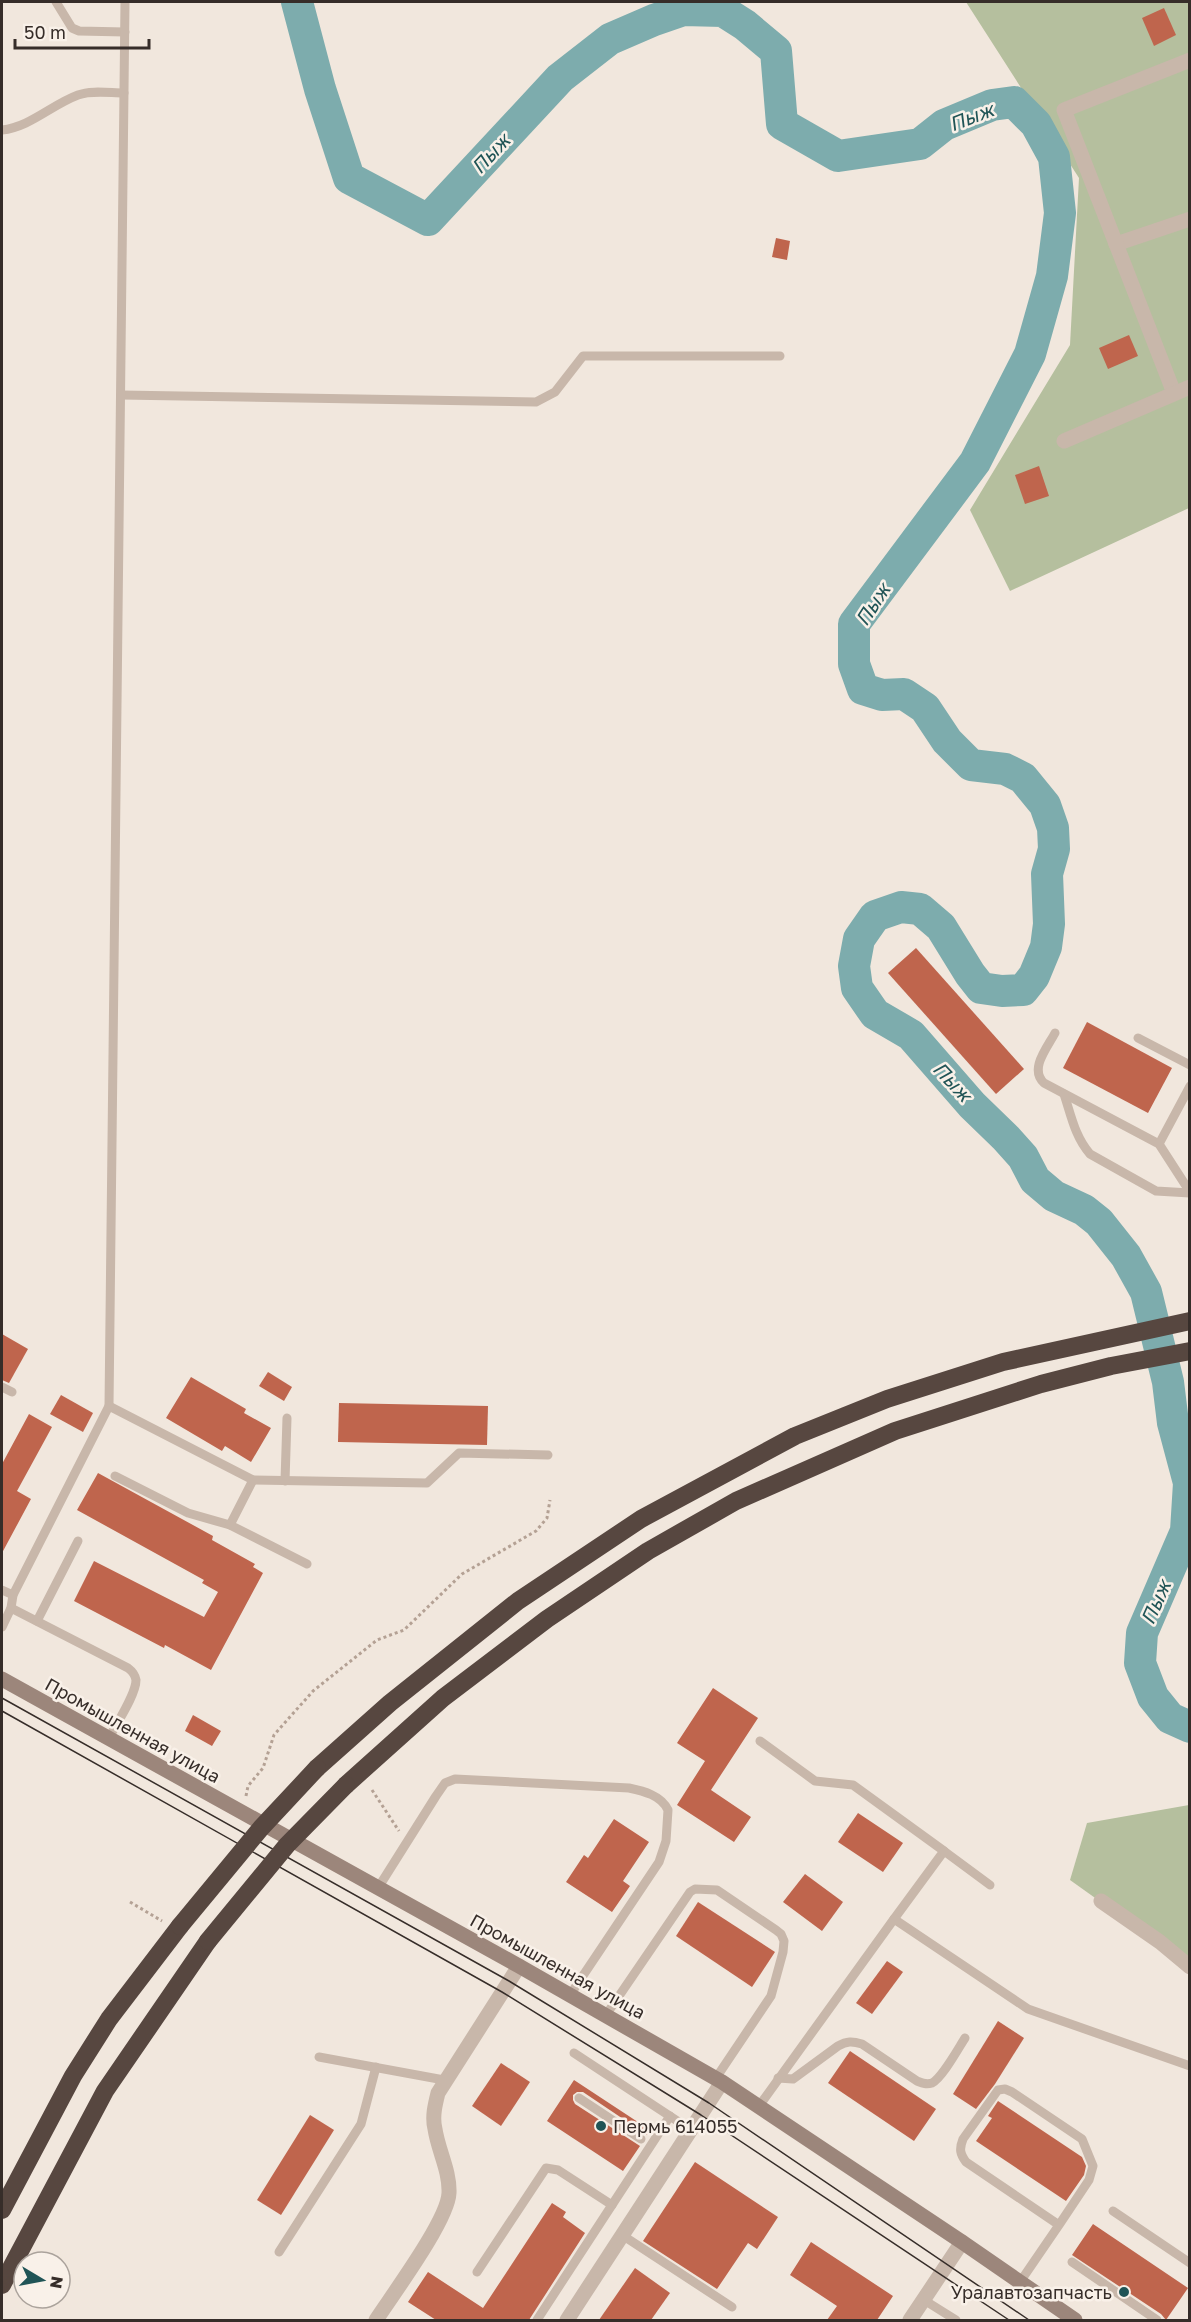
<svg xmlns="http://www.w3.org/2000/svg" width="1191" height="2322" viewBox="0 0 1191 2322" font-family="'Golos Text',sans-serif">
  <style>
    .green { fill: #b5bf9e }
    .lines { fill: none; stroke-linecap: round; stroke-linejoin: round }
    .river { stroke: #7dacad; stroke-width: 32 }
    .building { fill: #bf654d }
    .path { stroke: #b4a194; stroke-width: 3; stroke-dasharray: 3 3; stroke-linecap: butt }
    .lane { stroke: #c8b7aa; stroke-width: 9 }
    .street { stroke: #c8b7aa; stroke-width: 15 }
    .secondary { stroke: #9c867b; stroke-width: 15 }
    .highway { stroke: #574740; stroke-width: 18 }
    .tram { stroke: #362d29; stroke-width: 1.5 }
    .highway-bridge { stroke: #574740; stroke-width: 18 }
    .poi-dot { fill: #205456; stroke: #f9f1e9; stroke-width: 2 }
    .labels { text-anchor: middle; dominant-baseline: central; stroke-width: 5; stroke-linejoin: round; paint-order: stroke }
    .street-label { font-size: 18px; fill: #362d29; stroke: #f9f1e9 }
    .poi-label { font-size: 18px; fill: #362d29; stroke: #f9f1e9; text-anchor: start }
    .water-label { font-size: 20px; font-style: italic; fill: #205456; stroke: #f9f1e9 }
  </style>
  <rect width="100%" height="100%" fill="#f1e7dd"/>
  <g class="green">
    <path d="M 966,2 L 1189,2 L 1189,508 L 1010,591 L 970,510 L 1070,345 L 1079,178 Z"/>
    <path d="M 1189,1805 L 1189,1965 L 1070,1880 L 1087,1823 Z"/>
  </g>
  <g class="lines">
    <path class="river" d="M 297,2 L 320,89 L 349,178 L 428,220 L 560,78 L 610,39 L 654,20 L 683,10 L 723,11 L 745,25 L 776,51 L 782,124 L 838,156 L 920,144 L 944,125 L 992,105 L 1014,102 L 1036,124 L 1054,157 L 1060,213 L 1052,276 L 1030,354 L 975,462 L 854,624 L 854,664 L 863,689 L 882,695 L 904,694 L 925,708 L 947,741 L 971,765 L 1005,769 L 1023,778 L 1045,805 L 1053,828 L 1054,849 L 1047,874 L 1049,924 L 1046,947 L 1034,976 L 1023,990 L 1002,991 L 981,988 L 970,974 L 941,927 L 920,909 L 901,907 L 875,916 L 859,939 L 854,966 L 857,988 L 875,1014 L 911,1035 L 972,1105 L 1006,1138 L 1023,1157 L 1035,1180 L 1054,1196 L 1084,1210 L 1099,1222 L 1126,1256 L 1146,1292 L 1168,1382 L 1173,1423 L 1189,1483 L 1186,1531 L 1142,1633 L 1140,1663 L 1153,1697 L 1170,1718 L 1190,1727"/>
  </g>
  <g class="building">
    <path d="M 1164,8 L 1176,35 L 1154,46 L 1142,18 Z"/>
    <path d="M 776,238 L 790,241 L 787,260 L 772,257 Z"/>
    <path d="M 1129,335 L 1138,356 L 1108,369 L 1099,348 Z"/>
    <path d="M 1039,466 L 1049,496 L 1025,504 L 1015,475 Z"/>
    <path d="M 916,948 L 1024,1069 L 996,1094 L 888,973 Z"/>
    <path d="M 1087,1022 L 1172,1068 L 1148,1113 L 1063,1068 Z"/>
    <path d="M 2,1334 L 28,1349 L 9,1383 L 2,1380 Z"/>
    <path d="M 268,1372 L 292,1387 L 284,1401 L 259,1386 Z"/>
    <path d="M 191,1377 L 246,1409 L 244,1413 L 271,1428 L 251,1462 L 225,1446 L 222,1451 L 166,1418 Z"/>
    <path d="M 61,1395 L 93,1413 L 83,1432 L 50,1414 Z"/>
    <path d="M 339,1403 L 488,1406 L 487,1445 L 338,1442 Z"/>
    <path d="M 29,1414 L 52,1427 L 17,1491 L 31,1499 L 2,1553 L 2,1464 Z"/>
    <path d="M 98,1473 L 213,1536 L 212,1540 L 255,1564 L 253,1567 L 263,1573 L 211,1670 L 165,1645 L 164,1648 L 74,1601 L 94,1561 L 204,1617 L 218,1592 L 202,1583 L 204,1580 L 77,1510 Z"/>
    <path d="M 713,1688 L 758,1718 L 711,1790 L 751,1817 L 734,1842 L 677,1805 L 705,1761 L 677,1743 Z"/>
    <path d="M 193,1715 L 221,1731 L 212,1746 L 185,1731 Z"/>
    <path d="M 858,1813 L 903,1843 L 883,1872 L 838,1842 Z"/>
    <path d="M 614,1819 L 649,1842 L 623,1881 L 630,1886 L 612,1912 L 566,1882 L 584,1855 L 588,1858 Z"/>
    <path d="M 805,1874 L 843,1902 L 822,1931 L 783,1902 Z"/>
    <path d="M 698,1902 L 775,1952 L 752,1987 L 676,1936 Z"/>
    <path d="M 887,1961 L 903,1972 L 872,2014 L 856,2003 Z"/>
    <path d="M 998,2021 L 1024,2038 L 995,2084 L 976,2109 L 953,2094 Z"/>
    <path d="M 850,2051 L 936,2109 L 914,2141 L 828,2083 Z"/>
    <path d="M 501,2063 L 530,2082 L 501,2126 L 472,2106 Z"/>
    <path d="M 574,2080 L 650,2130 L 647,2135 L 583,2092 L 577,2092 L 573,2095 L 573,2100 L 575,2104 L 640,2146 L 623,2171 L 547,2121 Z"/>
    <path d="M 998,2101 L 1082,2157 L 1086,2166 L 1084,2175 L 1066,2201 L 976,2141 L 992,2118 L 988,2116 Z"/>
    <path d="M 310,2115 L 334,2130 L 281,2215 L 257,2200 Z"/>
    <path d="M 695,2162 L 778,2217 L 757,2249 L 748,2243 L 717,2289 L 643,2241 Z"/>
    <path d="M 552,2203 L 566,2212 L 563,2217 L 585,2233 L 529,2320 L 436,2320 L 408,2302 L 428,2272 L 483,2308 Z"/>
    <path d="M 1093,2224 L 1188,2288 L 1166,2320 L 1161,2314 L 1072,2255 Z"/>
    <path d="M 811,2242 L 893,2296 L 877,2320 L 827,2320 L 837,2306 L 790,2275 Z"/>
    <path d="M 635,2268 L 670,2293 L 651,2320 L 599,2320 Z"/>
  </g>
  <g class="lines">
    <g class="path">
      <path d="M 372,1790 L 399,1831"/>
      <path d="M 246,1796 L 248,1786 L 263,1768 L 274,1735 L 313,1691 L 377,1640 L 404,1630 L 462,1574 L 536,1531 L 547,1518 L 550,1500"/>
      <path d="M 130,1902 L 162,1921"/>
    </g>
    <g class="lane">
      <path d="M 56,2 L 72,28 L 79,31 L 125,32"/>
      <path d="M 2,130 C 30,127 51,105 78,95 C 91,90 110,93 124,93"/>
      <path d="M 121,395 L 536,402 L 555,392 L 583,356 L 780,356"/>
      <path d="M 1055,1033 C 1047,1048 1029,1069 1044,1083 L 1159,1144 L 1190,1192"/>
      <path d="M 1138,1038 L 1190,1065"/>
      <path d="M 1064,1094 C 1071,1115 1075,1137 1090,1154 L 1156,1191 L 1190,1193"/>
      <path d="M 1159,1144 L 1190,1086"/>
      <path d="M 2,1387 L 12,1392"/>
      <path d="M 109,1406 L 125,2"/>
      <path d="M 115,1476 L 188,1513 L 230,1525"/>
      <path d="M 253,1480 L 230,1525 L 307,1564"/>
      <path d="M 285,1481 L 287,1418"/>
      <path d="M 2,1590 L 13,1595"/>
      <path d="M 11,1608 L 128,1668 C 132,1671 135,1674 136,1680 C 136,1695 116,1724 109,1738"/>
      <path d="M 37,1621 L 78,1541"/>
      <path d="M 2,1627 L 11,1608 L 13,1595 L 109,1406 L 253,1480 L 427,1483 L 459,1453 L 548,1455"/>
      <path d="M 760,1741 L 815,1781 L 853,1785 L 944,1851 L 894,1919"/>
      <path d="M 944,1851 L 990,1885"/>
      <path d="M 378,1888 L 436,1796 L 445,1783 L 455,1779 L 629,1788 C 643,1791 661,1795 668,1810 L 666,1841 L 659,1862 L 570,1995"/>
      <path d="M 606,2015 L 690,1892 L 695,1889 L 717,1890 L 776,1930 L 781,1934 L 784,1941 L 783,1952 L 771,1996 L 716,2078"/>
      <path d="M 574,2053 L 691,2130"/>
      <path d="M 319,2057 L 444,2080"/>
      <path d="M 778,2078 L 793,2079 L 838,2046 C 847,2041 852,2041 862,2044 L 917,2081 C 922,2083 926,2085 932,2083 C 942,2078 958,2049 965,2038"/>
      <path d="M 579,2098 L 641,2139"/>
      <path d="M 759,2106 L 894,1919 L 1028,2009 L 1190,2066"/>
      <path d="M 1113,2211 L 1190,2263"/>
      <path d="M 622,2235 L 732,2307"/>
      <path d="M 279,2252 L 361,2124 L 376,2067"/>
      <path d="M 1072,2262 L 1157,2320"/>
      <path d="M 477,2272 L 546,2168 L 558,2170 L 612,2205"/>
      <path d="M 1020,2282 L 1059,2225 L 966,2162 C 960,2154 959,2149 963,2139 L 998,2090 L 1005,2089 L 1012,2092 L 1082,2139 L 1093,2166 L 1089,2180 L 1059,2225"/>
      <path d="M 924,2300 L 956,2320"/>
      <path d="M 537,2320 L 670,2116"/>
    </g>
    <g class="street">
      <path d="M 1116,244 L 1190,219"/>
      <path d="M 1174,393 L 1064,110 L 1190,60"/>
      <path d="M 1064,441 L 1190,387"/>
      <path d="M 1101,1901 L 1160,1942 L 1190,1967"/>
      <path d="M 376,2320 C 393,2294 448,2220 449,2193 C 450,2171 438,2150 435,2129 C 432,2117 435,2105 438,2093 L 519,1966"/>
      <path d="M 567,2320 L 722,2082"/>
      <path d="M 910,2320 L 962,2242"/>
    </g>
    <path class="secondary" d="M 2,1679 L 519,1966 L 722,2082 L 962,2242 L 1075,2320"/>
    <g class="highway">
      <path d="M 317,1768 L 390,1703 L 518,1601 L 641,1519 L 795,1436 L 887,1399 L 1003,1362 L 1190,1321"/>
      <path d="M 346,1785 L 443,1698 L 547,1619 L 648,1551 L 736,1501 L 895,1431 L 1041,1384 L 1111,1366 L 1190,1351"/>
      <path d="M 2,2210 L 73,2076 L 109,2019 L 180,1926"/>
      <path d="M 2,2285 L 105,2091 L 208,1941"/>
    </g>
    <g class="tram">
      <path d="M 2,1698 L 509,1981 L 709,2103 L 1029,2320"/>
      <path d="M 2,1711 L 502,1992 L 701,2115 L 1009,2320"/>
    </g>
    <g class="highway-bridge">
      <path d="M 180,1926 L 261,1828 L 317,1768"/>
      <path d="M 208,1941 L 287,1845 L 346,1785"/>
    </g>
  </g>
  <g class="poi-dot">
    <circle cx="601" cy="2126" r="6"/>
    <circle cx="1124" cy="2292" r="6"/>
  </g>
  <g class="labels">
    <g class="street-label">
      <text transform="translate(133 1730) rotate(29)">Промышленная улица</text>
      <text transform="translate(558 1966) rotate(29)">Промышленная улица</text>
    </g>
    <g class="poi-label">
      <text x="613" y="2126">Пермь 614055</text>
      <text x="1112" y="2292" text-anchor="end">Уралавтозапчасть</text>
    </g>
    <g class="water-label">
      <text transform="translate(971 116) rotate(-21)">Пыж</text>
      <text transform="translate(490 153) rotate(-47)">Пыж</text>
      <text transform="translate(872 604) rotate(-57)">Пыж</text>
      <text transform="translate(953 1081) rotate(47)">Пыж</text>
      <text transform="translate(1155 1602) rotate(-66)">Пыж</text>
    </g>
  </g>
  <rect width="1191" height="2322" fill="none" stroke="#362d29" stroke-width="6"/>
  <g transform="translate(42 2280) rotate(100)"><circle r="28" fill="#f9f1e9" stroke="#aba39c" stroke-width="1.5"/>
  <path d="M0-4.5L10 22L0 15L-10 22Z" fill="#205456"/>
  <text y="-9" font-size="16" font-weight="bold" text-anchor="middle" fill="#362d29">N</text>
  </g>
  <path d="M15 39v9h134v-9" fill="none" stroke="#362d29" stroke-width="3"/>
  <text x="24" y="39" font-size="18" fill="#362d29" stroke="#f9f1e9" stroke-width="4.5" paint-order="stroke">50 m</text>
</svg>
